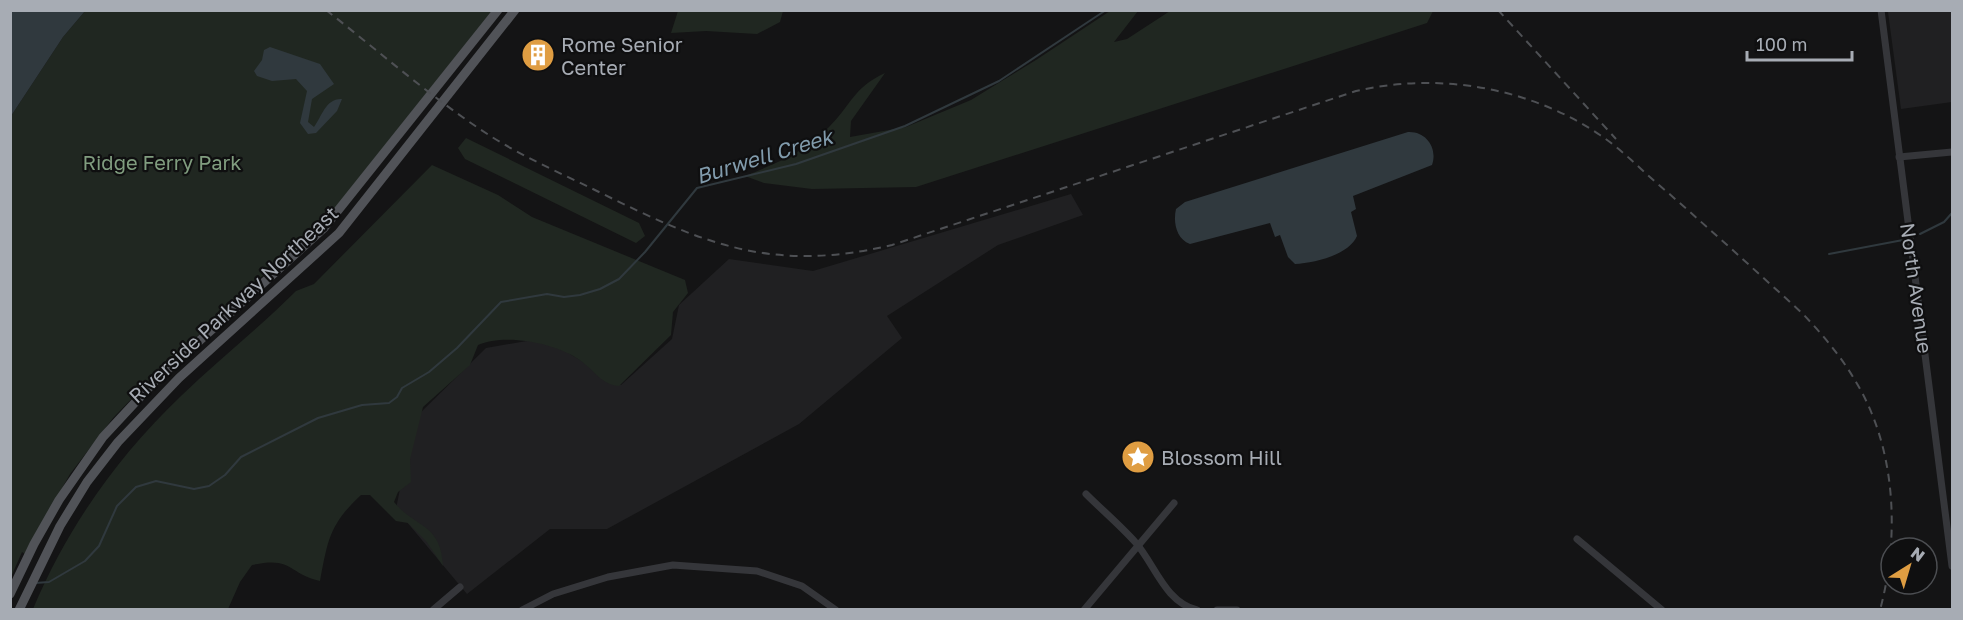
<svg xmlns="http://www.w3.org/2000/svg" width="1963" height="620" viewBox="0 0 1963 620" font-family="'Golos Text',sans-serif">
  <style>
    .built { fill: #202022 }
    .green { fill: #202721 }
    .water { fill: #30393e }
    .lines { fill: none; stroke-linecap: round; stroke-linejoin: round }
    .stream { stroke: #30393e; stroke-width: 2 }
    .minor { stroke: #35363a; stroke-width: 7 }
    .major { stroke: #515358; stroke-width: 9 }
    .rail { stroke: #4e5054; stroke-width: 2; stroke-dasharray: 8 6; stroke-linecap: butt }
    .labels { text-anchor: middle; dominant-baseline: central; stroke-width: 4.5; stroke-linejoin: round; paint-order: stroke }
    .poi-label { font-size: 20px; fill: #a7acb4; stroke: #0f0f10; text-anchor: start }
    .park-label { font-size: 20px; fill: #809d7f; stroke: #0f0f10 }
    .street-label { font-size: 20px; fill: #a7acb4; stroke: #0f0f10 }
    .water-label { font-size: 21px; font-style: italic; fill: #819bac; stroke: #0f0f10 }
  </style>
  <rect width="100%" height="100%" fill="#141415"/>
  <g class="built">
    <path d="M 1892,10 L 1952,11 L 1952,102 L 1901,109 L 1888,12 Z"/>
    <path d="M 1071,194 L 1083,215 L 998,245 L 887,316 L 902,338 L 799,424 L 607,529 L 550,529 L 467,594 L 396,509 L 414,419 L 486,348 L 544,338 L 621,385 L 672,339 L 679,305 L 729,259 L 813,271 Z"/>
  </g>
  <g class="green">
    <path d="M 1294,10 C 1301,14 1415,11 1433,11 L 1427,23 L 916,187 L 812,189 L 764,183 L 745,176 C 777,163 805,152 829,127 C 852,104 853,88 885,73 L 851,121 L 850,137 L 906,127 L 971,100 L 1036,60 L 1110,11 L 1138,11 L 1114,42 L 1127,39 L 1170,11 Z"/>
    <path d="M 85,11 L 492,11 L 336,207 L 272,271 L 257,279 L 226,311 L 163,366 L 113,418 L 70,474 L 25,554 L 22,552 L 11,577 L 11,116 L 63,37 Z"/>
    <path d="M 678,11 L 678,10 L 783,11 L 780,22 L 757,34 L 706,31 L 671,33 Z"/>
    <path d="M 466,138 L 639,223 L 645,236 L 636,243 L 465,159 L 458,148 Z"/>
    <path d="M 432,165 L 498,195 L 532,217 L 685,280 L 688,293 L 673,312 L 671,335 L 619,386 C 602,385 595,371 581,361 C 557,343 505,333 478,345 L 470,365 L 423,407 L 410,459 L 411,482 L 398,492 L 394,502 C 415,528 441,523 443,566 L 426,541 L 408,523 L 396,521 L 370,495 L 361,495 C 329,525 328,540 320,581 C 287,573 293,556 252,565 L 240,582 L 228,609 L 33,609 C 67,528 117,457 181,396 C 218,360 259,328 296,291 L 314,284 Z"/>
  </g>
  <g class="water">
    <path d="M 11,10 L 85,11 L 63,37 L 11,116 Z"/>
    <path d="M 270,47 L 320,64 L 334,84 L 312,99 L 308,122 L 314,127 C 322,116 326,98 342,99 L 337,111 L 316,133 L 308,134 L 300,123 L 307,91 L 296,79 L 272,81 L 257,76 L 254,71 L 262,60 L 264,50 Z"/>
    <path d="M 1408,132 C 1426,131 1438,148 1432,165 L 1353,196 L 1356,209 L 1351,212 L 1357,236 C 1349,255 1314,263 1295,264 L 1288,257 L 1280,235 L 1275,237 L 1270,223 L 1190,244 C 1176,239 1173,222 1176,209 L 1185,202 Z"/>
  </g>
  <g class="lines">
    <g class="stream">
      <path d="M 1920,234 L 1944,222 L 1952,213"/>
      <path d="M 1829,254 L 1903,240"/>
      <path d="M 35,583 L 49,582 L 85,561 L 99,546 L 117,506 L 136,487 L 156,481 L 194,489 L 209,486 L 225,475 L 241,457 L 318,418 L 362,405 L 389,403 L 397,397 L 402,388 L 429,372 L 457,348 L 501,302 L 547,294 L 564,297 L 580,295 L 600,289 L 619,279 L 645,252 L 697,188 L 796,164 L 905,126 L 999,81 L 1106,10"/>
    </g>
    <g class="minor">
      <path d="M 1881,10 L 1952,566"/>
      <path d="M 1899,157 L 1952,152"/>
      <path d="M 1086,494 C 1102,510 1121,526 1136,543 C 1155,565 1165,602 1197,610"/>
      <path d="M 1577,539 L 1662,610"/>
      <path d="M 433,610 L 460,587"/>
      <path d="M 522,610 L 553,594 L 608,577 L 673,565 L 757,571 L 802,586 L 836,610"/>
      <path d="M 1084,610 L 1174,503"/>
      <path d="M 1217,610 L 1237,610"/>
    </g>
    <g class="major">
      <path d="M 10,594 L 34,544 L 59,500 L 103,437 L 155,381 L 324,228 L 498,10"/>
      <path d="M 19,610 L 60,526 L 87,482 L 118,442 L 179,378 L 339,233 L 515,10"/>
    </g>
    <g class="rail">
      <path d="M 326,10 C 381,53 434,100 492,137 C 527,159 565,175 601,193 C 706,245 773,273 892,245 L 1356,91 C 1439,72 1529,87 1600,135 C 1624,151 1644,173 1666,191 C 1712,231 1757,272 1802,313 C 1822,334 1841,356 1856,382 C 1896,448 1900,536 1880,610"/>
      <path d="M 1498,10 L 1616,139"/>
    </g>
  </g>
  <defs>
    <symbol id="building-disc" viewBox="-11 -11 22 22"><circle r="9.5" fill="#df9d42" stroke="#0f0f10"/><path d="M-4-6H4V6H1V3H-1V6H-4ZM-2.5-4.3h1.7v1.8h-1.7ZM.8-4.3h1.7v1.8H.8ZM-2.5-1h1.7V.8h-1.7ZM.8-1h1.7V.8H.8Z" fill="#fff"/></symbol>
    <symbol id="sight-disc" viewBox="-11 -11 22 22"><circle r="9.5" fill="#df9d42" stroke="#0f0f10"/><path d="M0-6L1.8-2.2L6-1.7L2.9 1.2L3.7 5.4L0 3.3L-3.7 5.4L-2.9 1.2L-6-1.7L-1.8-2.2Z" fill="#fff"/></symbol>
  </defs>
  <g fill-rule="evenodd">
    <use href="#building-disc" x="519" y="36" width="38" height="38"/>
    <use href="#sight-disc" x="1119" y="438" width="38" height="38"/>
  </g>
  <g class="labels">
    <g class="poi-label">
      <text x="561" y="44">Rome Senior<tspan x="561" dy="23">Center</tspan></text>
      <text x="1161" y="457">Blossom Hill</text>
    </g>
    <g class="park-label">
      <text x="162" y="162">Ridge Ferry Park</text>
    </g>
    <g class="street-label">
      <text transform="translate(1917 288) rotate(82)">North Avenue</text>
      <text transform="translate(233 304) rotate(-43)">Riverside Parkway Northeast</text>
    </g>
    <g class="water-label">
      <text transform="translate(764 156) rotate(-17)">Burwell Creek</text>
    </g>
  </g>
  <rect width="1963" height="620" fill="none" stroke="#a7acb4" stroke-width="24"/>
  <g transform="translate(1909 566) rotate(37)"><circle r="28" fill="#0f0f10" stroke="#4c4e52" stroke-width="1.5"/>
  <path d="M0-4.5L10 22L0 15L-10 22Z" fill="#df9d42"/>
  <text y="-9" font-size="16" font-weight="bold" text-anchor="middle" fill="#a7acb4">N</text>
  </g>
  <path d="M1747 51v9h105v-9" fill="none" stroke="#a7acb4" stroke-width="3"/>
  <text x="1756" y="51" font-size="18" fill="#a7acb4" stroke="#0f0f10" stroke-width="4.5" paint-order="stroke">100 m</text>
</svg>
